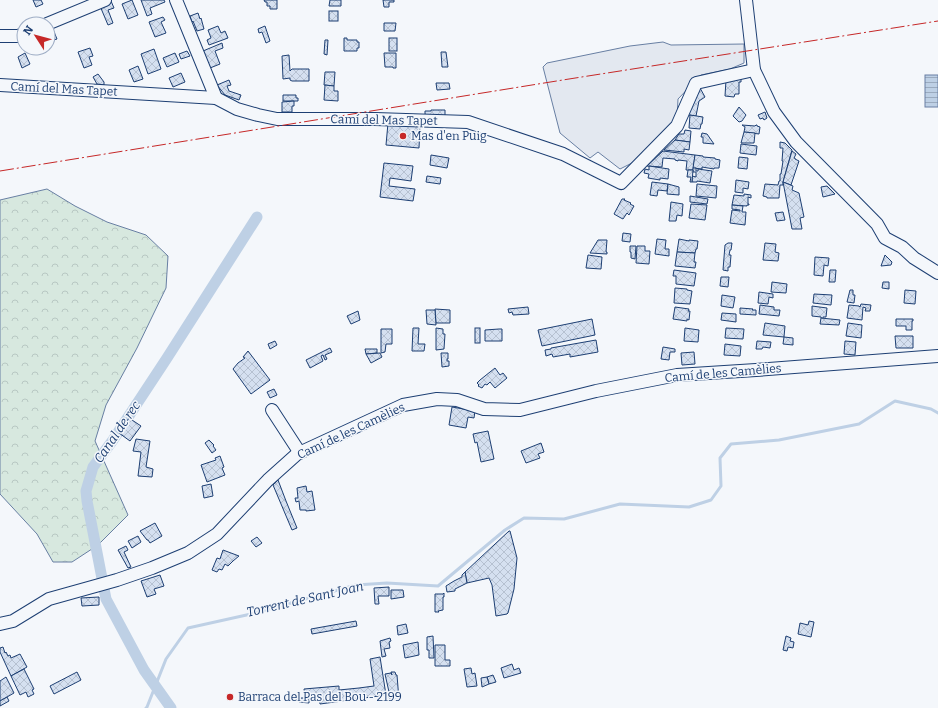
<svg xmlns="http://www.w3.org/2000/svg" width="938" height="708" viewBox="0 0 938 708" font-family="Bitter,serif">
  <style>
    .forest { fill: url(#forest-crowns); stroke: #687fa3 }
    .parking { fill: #e3e8f0; stroke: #687fa3 }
    .water { fill: url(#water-rules); stroke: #687fa3 }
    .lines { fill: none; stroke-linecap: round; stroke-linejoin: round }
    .stream { stroke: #bed0e5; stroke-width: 3 }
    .canal { stroke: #bed0e5; stroke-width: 11 }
    .building { fill: url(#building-cross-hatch); stroke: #1d3f73 }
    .minor-casing { stroke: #1d3f73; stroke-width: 14 }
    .minor { stroke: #f4f7fb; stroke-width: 12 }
    .power { stroke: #c62828; stroke-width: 1; stroke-dasharray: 14 3 2 3; stroke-linecap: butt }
    .poi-dot { fill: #c62828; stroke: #f4f7fb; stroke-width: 1.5 }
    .labels { text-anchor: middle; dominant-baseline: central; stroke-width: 3; stroke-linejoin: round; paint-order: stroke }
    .street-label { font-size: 12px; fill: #1d3f73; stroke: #f4f7fb }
    .poi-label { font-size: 12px; fill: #1d3f73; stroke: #f4f7fb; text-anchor: start }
    .water-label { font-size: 13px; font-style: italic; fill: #1d3f73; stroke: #f4f7fb }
  </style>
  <defs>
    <pattern id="forest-crowns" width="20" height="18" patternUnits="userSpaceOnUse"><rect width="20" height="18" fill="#d7e8df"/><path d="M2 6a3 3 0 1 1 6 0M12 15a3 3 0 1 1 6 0" fill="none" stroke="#b8c8c3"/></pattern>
    <pattern id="water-rules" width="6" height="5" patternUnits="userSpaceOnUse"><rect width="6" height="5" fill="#bed0e5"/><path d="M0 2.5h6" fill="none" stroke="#9aaabe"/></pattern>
    <pattern id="building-cross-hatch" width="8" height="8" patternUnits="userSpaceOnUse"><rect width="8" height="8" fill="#d5e0f0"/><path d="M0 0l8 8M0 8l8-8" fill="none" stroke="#b6c1d1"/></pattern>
  </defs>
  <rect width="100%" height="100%" fill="#f4f7fb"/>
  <path class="forest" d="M 47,189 L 75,206 L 107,222 L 146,235 L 168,256 L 166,288 L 137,348 L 106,405 L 95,441 L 128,515 L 98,545 L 72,562 L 53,562 L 37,534 L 0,494 L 0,200 Z"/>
  <path class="parking" d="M 663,42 L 671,45 L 744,44 L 744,63 L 730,69 L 701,75 L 678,99 L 677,119 L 638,160 L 620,169 L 598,152 L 590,158 L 560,133 L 543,67 L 547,63 L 630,46 Z"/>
  <rect class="water" x="925" y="75" width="13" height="32"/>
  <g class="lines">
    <path class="stream" d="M 146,708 L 147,707 L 166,659 L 188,628 L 251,614 L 356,585 L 387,583 L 438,586 L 505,530 L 524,518 L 564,519 L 620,504 L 689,507 L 711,500 L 721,486 L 720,458 L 731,444 L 779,440 L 859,424 L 895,401 L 931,409 L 938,413"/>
    <path class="canal" d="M 171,708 L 144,670 L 106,599 L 87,501 L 86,491 L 93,467 L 113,440 L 167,358 L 257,217"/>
  </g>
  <g class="building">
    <path d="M 33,0 L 41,0 L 43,4 L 36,7 Z"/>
    <path d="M 132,0 L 138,15 L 128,19 L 122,4 Z"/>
    <path d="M 141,0 L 164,0 L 165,2 L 150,8 L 152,14 L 147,16 Z"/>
    <path d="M 264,0 L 277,0 L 277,9 L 270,9 L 270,6 L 267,6 L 267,2 L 265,2 Z"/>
    <path d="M 330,0 L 341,0 L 341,6 L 329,6 Z"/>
    <path d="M 383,0 L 394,0 L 394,2 L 389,2 L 389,7 L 384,7 Z"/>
    <path d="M 111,1 L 114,8 L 108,10 L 113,23 L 108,25 L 100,6 Z"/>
    <rect x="329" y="11" width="9" height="10"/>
    <path d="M 198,13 L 200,19 L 201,18 L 204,29 L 197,31 L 193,21 L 192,22 L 190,16 Z"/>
    <path d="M 163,17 L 165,20 L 161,22 L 166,33 L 155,37 L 149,22 Z"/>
    <path d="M 384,23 L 396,23 L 395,31 L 384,31 Z"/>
    <path d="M 218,26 L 221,33 L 225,31 L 228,38 L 209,45 L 207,40 L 211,38 L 208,30 Z"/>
    <path d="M 265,26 L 270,41 L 266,43 L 262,32 L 259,33 L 258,29 Z"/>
    <path d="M 52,27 L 57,39 L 51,41 L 48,35 L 48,29 Z"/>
    <path d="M 344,38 L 347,38 L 347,40 L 357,40 L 357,42 L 359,42 L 359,48 L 357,48 L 357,51 L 344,51 Z"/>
    <rect x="389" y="38" width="8" height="13"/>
    <path d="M 325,40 L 328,40 L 327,55 L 324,54 Z"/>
    <path d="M 222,43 L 223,48 L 215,51 L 220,64 L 210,68 L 203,51 Z"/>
    <path d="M 90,48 L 93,56 L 89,57 L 92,65 L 84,68 L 78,52 Z"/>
    <path d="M 154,49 L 161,69 L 148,74 L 141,54 Z"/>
    <path d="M 187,51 L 190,56 L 181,59 L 179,54 Z"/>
    <path d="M 441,52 L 446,52 L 448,67 L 442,67 Z"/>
    <path d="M 25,53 L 30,64 L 22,68 L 18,57 Z"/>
    <path d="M 175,53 L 179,62 L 167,67 L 163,58 Z"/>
    <path d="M 384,53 L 396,53 L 396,68 L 393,68 L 393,67 L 385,67 Z"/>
    <path d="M 289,55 L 290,71 L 292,69 L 309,69 L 309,81 L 292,81 L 290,80 L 290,78 L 283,79 L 282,56 Z"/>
    <path d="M 138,66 L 143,79 L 134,82 L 129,70 Z"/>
    <path d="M 325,72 L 335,72 L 334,86 L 324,85 Z"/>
    <path d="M 181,73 L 185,82 L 173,87 L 169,78 Z"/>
    <path d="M 98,74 L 104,82 L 104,85 L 97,84 L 93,77 Z"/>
    <path d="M 741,77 L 741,82 L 739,82 L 739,94 L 735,94 L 734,97 L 725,96 L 726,80 Z"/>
    <path d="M 229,80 L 231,85 L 227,86 L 229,91 L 241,95 L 239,100 L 225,95 L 217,85 Z"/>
    <path d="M 436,83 L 449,83 L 450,89 L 437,90 Z"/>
    <path d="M 325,85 L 334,86 L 334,91 L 338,91 L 338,101 L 324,100 Z"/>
    <path d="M 700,88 L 705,97 L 699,101 L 696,116 L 688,115 Z"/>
    <path d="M 283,95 L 296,95 L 296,98 L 298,98 L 298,101 L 283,101 Z"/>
    <path d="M 294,101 L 294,106 L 292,106 L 292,112 L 282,112 L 282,102 Z"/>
    <path d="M 739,107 L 746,115 L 742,121 L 739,122 L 733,116 Z"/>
    <path d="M 431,110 L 445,110 L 445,117 L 425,117 L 425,111 L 431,111 Z"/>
    <path d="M 765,112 L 767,118 L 764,120 L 763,118 L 760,119 L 758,115 Z"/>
    <path d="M 690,115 L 703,117 L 702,124 L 701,124 L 700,129 L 689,128 Z"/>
    <path d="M 388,123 L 420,126 L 419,148 L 386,145 Z"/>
    <path d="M 742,125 L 755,126 L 756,125 L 757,125 L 757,126 L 760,127 L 759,134 L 744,132 L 745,127 Z"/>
    <path d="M 685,130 L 691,131 L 690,142 L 675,140 L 679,134 L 684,134 Z"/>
    <path d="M 744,132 L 755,133 L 754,143 L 741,143 Z"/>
    <path d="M 702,133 L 707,134 L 714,144 L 703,143 L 703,137 L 701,137 Z"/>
    <path d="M 675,140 L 690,142 L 689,150 L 684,149 L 684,152 L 664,150 Z"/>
    <path d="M 780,142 L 785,143 L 792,150 L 783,182 L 783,185 L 780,185 L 779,198 L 767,198 L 767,197 L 763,196 L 765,184 L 778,185 L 779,181 L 780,181 L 780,174 L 781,174 L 783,161 L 782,161 L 783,148 L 780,148 Z"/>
    <path d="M 741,144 L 757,146 L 756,155 L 740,153 Z"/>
    <path d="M 663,151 L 695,155 L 693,170 L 686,170 L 687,161 L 678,160 L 678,161 L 675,160 L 675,159 L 663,158 L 662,167 L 647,166 Z"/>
    <path d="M 792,151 L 796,154 L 794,158 L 795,158 L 795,159 L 799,161 L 791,185 L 783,182 Z"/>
    <path d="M 431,155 L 449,158 L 447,168 L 430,165 Z"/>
    <path d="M 695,155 L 703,156 L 703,157 L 715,158 L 715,159 L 720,160 L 719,168 L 714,168 L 714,169 L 702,167 L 702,169 L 693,168 Z"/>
    <path d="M 739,157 L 748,158 L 747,169 L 738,168 Z"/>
    <path d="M 384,163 L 413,166 L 411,181 L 390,178 L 389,186 L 415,189 L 413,201 L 380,197 Z"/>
    <path d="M 649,166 L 669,169 L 668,179 L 660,178 L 660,180 L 648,178 L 649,174 L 644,173 L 645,169 L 649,170 Z"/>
    <path d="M 693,168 L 696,168 L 696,171 L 698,171 L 698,169 L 712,171 L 710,183 L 697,181 L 697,182 L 692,182 L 692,176 L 696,177 L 696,172 L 693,172 Z"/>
    <path d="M 688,170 L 693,170 L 692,182 L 690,182 L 691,177 L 687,177 Z"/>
    <path d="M 427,176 L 441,178 L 440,184 L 426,182 Z"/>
    <path d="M 736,180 L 749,182 L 748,189 L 743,188 L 743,193 L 735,192 Z"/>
    <path d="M 652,182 L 668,184 L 667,191 L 658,190 L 657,196 L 650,195 Z"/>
    <path d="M 783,182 L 793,186 L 792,190 L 799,193 L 804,217 L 800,218 L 802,229 L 792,229 Z"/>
    <path d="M 668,184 L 679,187 L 679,195 L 667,194 Z"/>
    <path d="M 697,184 L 717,186 L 716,198 L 696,196 Z"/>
    <path d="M 827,186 L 835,194 L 823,197 L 821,187 Z"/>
    <path d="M 744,194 L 751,195 L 751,198 L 748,197 L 748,204 L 749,204 L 749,205 L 747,205 L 747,206 L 732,205 L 734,195 L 744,196 Z"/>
    <path d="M 690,196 L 708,199 L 707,204 L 690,202 Z"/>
    <path d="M 622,199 L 625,199 L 624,200 L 631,203 L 630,204 L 634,206 L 629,215 L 627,213 L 623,219 L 621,218 L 614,214 Z"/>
    <path d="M 671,202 L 683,204 L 682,216 L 677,215 L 676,221 L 669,221 Z"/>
    <path d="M 691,204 L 707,205 L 705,220 L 689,218 Z"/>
    <path d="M 732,205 L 743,206 L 742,212 L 746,212 L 745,225 L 730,223 L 732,210 L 740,211 L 740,210 L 732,209 Z"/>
    <path d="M 783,212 L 785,220 L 777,221 L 775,213 Z"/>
    <path d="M 623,233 L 631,234 L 630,242 L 622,241 Z"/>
    <path d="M 657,239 L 666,240 L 665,249 L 669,249 L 669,256 L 655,254 Z"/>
    <path d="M 679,239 L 689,241 L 689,240 L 698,241 L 697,249 L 696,249 L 695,253 L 677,252 Z"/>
    <path d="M 598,240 L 607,240 L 606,252 L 607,252 L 607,254 L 590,253 Z"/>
    <path d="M 728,243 L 732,243 L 731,250 L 730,250 L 729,255 L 731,255 L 730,267 L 728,267 L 728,271 L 723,270 L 725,245 Z"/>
    <path d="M 765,243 L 776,244 L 775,252 L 779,253 L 778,261 L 763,260 Z"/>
    <path d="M 630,246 L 636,246 L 635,259 L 631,258 L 631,252 L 630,252 Z"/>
    <path d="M 637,246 L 645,246 L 645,251 L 650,251 L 649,264 L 636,263 Z"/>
    <path d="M 677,252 L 695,253 L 694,262 L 696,262 L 695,268 L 675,266 Z"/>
    <path d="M 588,255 L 602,257 L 601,269 L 586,268 Z"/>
    <path d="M 885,255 L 892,262 L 891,265 L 881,266 Z"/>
    <path d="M 815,257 L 829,258 L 828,266 L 824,265 L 823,276 L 814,275 Z"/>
    <path d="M 674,270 L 696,273 L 694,286 L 676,284 L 676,276 L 673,276 Z"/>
    <path d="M 830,270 L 836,270 L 835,282 L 829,282 Z"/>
    <path d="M 721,277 L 729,277 L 728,287 L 720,286 Z"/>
    <path d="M 772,282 L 787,284 L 786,293 L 771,292 Z"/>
    <path d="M 883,282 L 889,282 L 889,289 L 882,288 Z"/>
    <path d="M 675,288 L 687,289 L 687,290 L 692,291 L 690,304 L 674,303 Z"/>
    <path d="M 850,290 L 853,290 L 853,295 L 855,295 L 854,303 L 847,302 Z"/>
    <path d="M 905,290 L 916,291 L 915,304 L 904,303 Z"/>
    <path d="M 759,292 L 773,294 L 773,298 L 769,297 L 768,304 L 758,303 Z"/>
    <path d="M 814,294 L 832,295 L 831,305 L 813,303 Z"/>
    <path d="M 722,295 L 735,297 L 733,308 L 721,306 Z"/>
    <path d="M 861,304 L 871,305 L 870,311 L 865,311 L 866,308 L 863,307 L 862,320 L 847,318 L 849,305 L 859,306 L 860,307 Z"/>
    <path d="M 760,305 L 774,307 L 774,310 L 780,310 L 779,316 L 759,314 Z"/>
    <path d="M 812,306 L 827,308 L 826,317 L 823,317 L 823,319 L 821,318 L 821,317 L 812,316 Z"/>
    <path d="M 528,307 L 529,314 L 513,315 L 512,312 L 509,313 L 508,309 Z"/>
    <path d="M 675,307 L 689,309 L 688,311 L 690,311 L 689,320 L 687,319 L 687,321 L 673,319 Z"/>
    <path d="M 740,308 L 753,309 L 752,310 L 756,310 L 756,315 L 740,314 Z"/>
    <path d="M 435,309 L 450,310 L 450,323 L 436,323 Z"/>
    <path d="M 426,310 L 435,310 L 436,325 L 427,324 Z"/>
    <path d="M 358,311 L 360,320 L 351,324 L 347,316 Z"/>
    <path d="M 722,313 L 736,314 L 736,322 L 721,320 Z"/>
    <path d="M 821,318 L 840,320 L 839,325 L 820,324 Z"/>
    <path d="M 592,319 L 595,335 L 542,346 L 538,330 Z"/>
    <path d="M 896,319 L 913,319 L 913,321 L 912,321 L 912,330 L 906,330 L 906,326 L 896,326 Z"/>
    <path d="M 765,323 L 785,326 L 784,337 L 763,335 Z"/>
    <path d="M 848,323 L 862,325 L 861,338 L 846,336 Z"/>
    <path d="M 413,328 L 419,328 L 418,344 L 425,344 L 424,351 L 412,351 Z"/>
    <path d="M 436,328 L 443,329 L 443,334 L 445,334 L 444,349 L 436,350 Z"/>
    <rect x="475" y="328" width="5" height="15"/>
    <path d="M 685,328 L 699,330 L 698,342 L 684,341 Z"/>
    <path d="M 726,328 L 744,329 L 743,339 L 725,338 Z"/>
    <path d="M 381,329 L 392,329 L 392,344 L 386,344 L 385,352 L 381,353 Z"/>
    <path d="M 499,329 L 502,329 L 502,341 L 485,341 L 485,330 Z"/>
    <path d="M 895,336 L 913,336 L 913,348 L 896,348 Z"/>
    <path d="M 784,337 L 793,338 L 793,345 L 783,344 Z"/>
    <path d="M 596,340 L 598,352 L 570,357 L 570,354 L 553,357 L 552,354 L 546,356 L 545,350 L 551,349 L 551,348 Z"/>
    <path d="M 275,341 L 277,345 L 270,349 L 268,344 Z"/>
    <path d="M 757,341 L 771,342 L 770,348 L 763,347 L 762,349 L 756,349 Z"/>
    <path d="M 845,341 L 856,342 L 855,355 L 844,354 Z"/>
    <path d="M 725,344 L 741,346 L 740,356 L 724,355 Z"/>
    <path d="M 663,347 L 675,349 L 675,352 L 670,352 L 669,360 L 661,359 Z"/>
    <path d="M 330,348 L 332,352 L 325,355 L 327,359 L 325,360 L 323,355 L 321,356 L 323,361 L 310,368 L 306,360 Z"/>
    <path d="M 365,349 L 377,349 L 377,353 L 366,354 Z"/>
    <path d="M 248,351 L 270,380 L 251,394 L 233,369 L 238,363 L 245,358 L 243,357 Z"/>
    <path d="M 694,352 L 695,364 L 682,365 L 681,353 Z"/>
    <path d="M 380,353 L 382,357 L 371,363 L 366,354 Z"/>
    <path d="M 441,353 L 448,353 L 448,359 L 447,359 L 447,361 L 449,361 L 449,366 L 442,367 Z"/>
    <path d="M 495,368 L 500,375 L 503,373 L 507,378 L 495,388 L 490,382 L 487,385 L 485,384 L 482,388 L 478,386 L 479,385 L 477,383 L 480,380 Z"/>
    <path d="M 274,389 L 277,395 L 270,398 L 267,392 Z"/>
    <path d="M 452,407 L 475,411 L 474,418 L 468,417 L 466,428 L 449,425 Z"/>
    <path d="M 129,418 L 141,426 L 130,441 L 119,433 Z"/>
    <path d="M 488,431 L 494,459 L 481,462 L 477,442 L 475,443 L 473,434 Z"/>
    <path d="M 136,439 L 150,441 L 146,467 L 153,469 L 152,477 L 138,476 L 141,452 L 133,451 Z"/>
    <path d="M 209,440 L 214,445 L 213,446 L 216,450 L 212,453 L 205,443 Z"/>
    <path d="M 541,443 L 544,452 L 538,454 L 540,458 L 526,463 L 521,451 Z"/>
    <path d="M 220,456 L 224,467 L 222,468 L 225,475 L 207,482 L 201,465 L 216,460 L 215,458 Z"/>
    <path d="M 278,480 L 286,501 L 297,528 L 292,530 L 273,485 Z"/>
    <path d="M 211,484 L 213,496 L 204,498 L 202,486 Z"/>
    <path d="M 306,486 L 307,492 L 312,491 L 315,510 L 306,511 L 306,510 L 300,510 L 299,501 L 296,502 L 295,498 L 298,498 L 297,488 Z"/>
    <path d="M 155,523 L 162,536 L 150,543 L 148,540 L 147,540 L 140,531 Z"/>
    <path d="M 509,531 L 510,531 L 517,558 L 514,589 L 508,613 L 507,614 L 496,616 L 492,585 L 489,578 L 467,583 L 465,572 Z"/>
    <path d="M 138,536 L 141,542 L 132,548 L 128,541 Z"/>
    <path d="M 257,537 L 262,543 L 256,547 L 251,541 Z"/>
    <path d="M 126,546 L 128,550 L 124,552 L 131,567 L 128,568 L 118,550 Z"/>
    <path d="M 223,550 L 239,556 L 233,561 L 228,566 L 225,564 L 222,570 L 219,569 L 217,572 L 212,570 L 217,558 L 220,559 Z"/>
    <path d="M 465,572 L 467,583 L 455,589 L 455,591 L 447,592 L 446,586 L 454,581 L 462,577 L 462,575 Z"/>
    <path d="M 160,575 L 164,586 L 154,589 L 156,594 L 147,597 L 141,581 Z"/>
    <path d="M 389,587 L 389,596 L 378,596 L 379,604 L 375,604 L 374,588 Z"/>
    <path d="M 391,590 L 403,590 L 404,597 L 391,599 Z"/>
    <path d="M 444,594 L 444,597 L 443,597 L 443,610 L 438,611 L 439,612 L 435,612 L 435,594 L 443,594 L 444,593 Z"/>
    <path d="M 99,597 L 99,605 L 82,606 L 81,598 Z"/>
    <path d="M 356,621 L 357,626 L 312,634 L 311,629 Z"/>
    <path d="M 809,621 L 814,622 L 811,637 L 798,634 L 800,623 L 808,625 Z"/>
    <path d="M 406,624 L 408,633 L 398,635 L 397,626 Z"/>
    <path d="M 433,636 L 434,658 L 429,658 L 429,650 L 427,650 L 427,637 Z"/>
    <path d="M 786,636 L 791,638 L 790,641 L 794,642 L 793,648 L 788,647 L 787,651 L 783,650 Z"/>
    <path d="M 390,638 L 391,641 L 389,642 L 390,648 L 384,649 L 386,656 L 382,657 L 380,641 Z"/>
    <path d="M 418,642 L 419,655 L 405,658 L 403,645 Z"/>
    <path d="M 435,645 L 445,645 L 445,660 L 450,660 L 450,666 L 435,666 Z"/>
    <path d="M 3,647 L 5,653 L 6,652 L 8,656 L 10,655 L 11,658 L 20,654 L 27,667 L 11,676 L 0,652 L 0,648 Z"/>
    <path d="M 380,657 L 386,695 L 320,704 L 319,697 L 309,698 L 309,703 L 299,702 L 299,698 L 305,698 L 304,689 L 339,686 L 339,690 L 359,688 L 374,686 L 370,659 Z"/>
    <path d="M 512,664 L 514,670 L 519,668 L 521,673 L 504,678 L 501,668 Z"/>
    <path d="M 471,668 L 472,674 L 475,673 L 477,686 L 467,687 L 464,669 Z"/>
    <path d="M 24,669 L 34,689 L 32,690 L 34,694 L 28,697 L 26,692 L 20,695 L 11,676 Z"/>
    <path d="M 77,672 L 81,680 L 54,694 L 50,686 Z"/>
    <path d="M 391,672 L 395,672 L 396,675 L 397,675 L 399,700 L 389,698 L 389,692 L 385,674 L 391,673 L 392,675 Z"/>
    <path d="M 493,675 L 496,682 L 489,684 L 487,677 Z"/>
    <path d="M 6,677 L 14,693 L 0,701 L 0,681 Z"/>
    <path d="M 487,677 L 489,684 L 482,687 L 481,678 Z"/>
    <path d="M 7,697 L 9,701 L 0,706 L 0,701 Z"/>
  </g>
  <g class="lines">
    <defs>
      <g id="minor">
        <path d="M 176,0 L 216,98"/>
        <path d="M 746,0 L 754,70 L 774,112 L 796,142 L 877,224 L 885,238 L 902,247 L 914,258 L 938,273"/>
        <path d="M 47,24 L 105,0"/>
        <path d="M 0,36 L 19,36 L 24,33"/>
        <path d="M 0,85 L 216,98 L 237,109 L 258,115 L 277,119 L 375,119 L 468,122 L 563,154 L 621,183 L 677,126 L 696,83 L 754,70"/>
        <path d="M 272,410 L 300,453"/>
        <path d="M 0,624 L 13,621 L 49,599 L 117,580 L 152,568 L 188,553 L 217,534 L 268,480 L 297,454 L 403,405 L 437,399 L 457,400 L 484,409 L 520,410 L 596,391 L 677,375 L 756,370 L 938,356"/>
      </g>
    </defs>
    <use href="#minor" class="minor-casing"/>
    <use href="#minor" class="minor"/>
    <path class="power" d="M 0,171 L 569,79 L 938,21"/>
  </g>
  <g class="poi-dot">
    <circle cx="403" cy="136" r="4"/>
    <circle cx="230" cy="697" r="4"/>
  </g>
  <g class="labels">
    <g class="street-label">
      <text transform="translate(64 89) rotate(3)">Camí del Mas Tapet</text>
      <text transform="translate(384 120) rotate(1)">Camí del Mas Tapet</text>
      <text transform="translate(723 373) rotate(-5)">Camí de les Camèlies</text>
      <text transform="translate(351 431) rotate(-25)">Camí de les Camèlies</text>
    </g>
    <g class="poi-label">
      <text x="411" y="136">Mas d'en Puig</text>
      <text x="238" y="697">Barraca del Pas del Bou - 2199</text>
    </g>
    <g class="water-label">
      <text transform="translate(117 432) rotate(-56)">Canal de rec</text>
      <text transform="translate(305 599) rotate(-13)">Torrent de Sant Joan</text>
    </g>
  </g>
  <g transform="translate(36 36) rotate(306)"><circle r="19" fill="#f4f7fb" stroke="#9eadc5"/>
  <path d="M0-3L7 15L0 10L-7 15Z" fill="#c62828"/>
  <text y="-6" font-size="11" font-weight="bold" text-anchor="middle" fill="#1d3f73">N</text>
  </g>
</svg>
